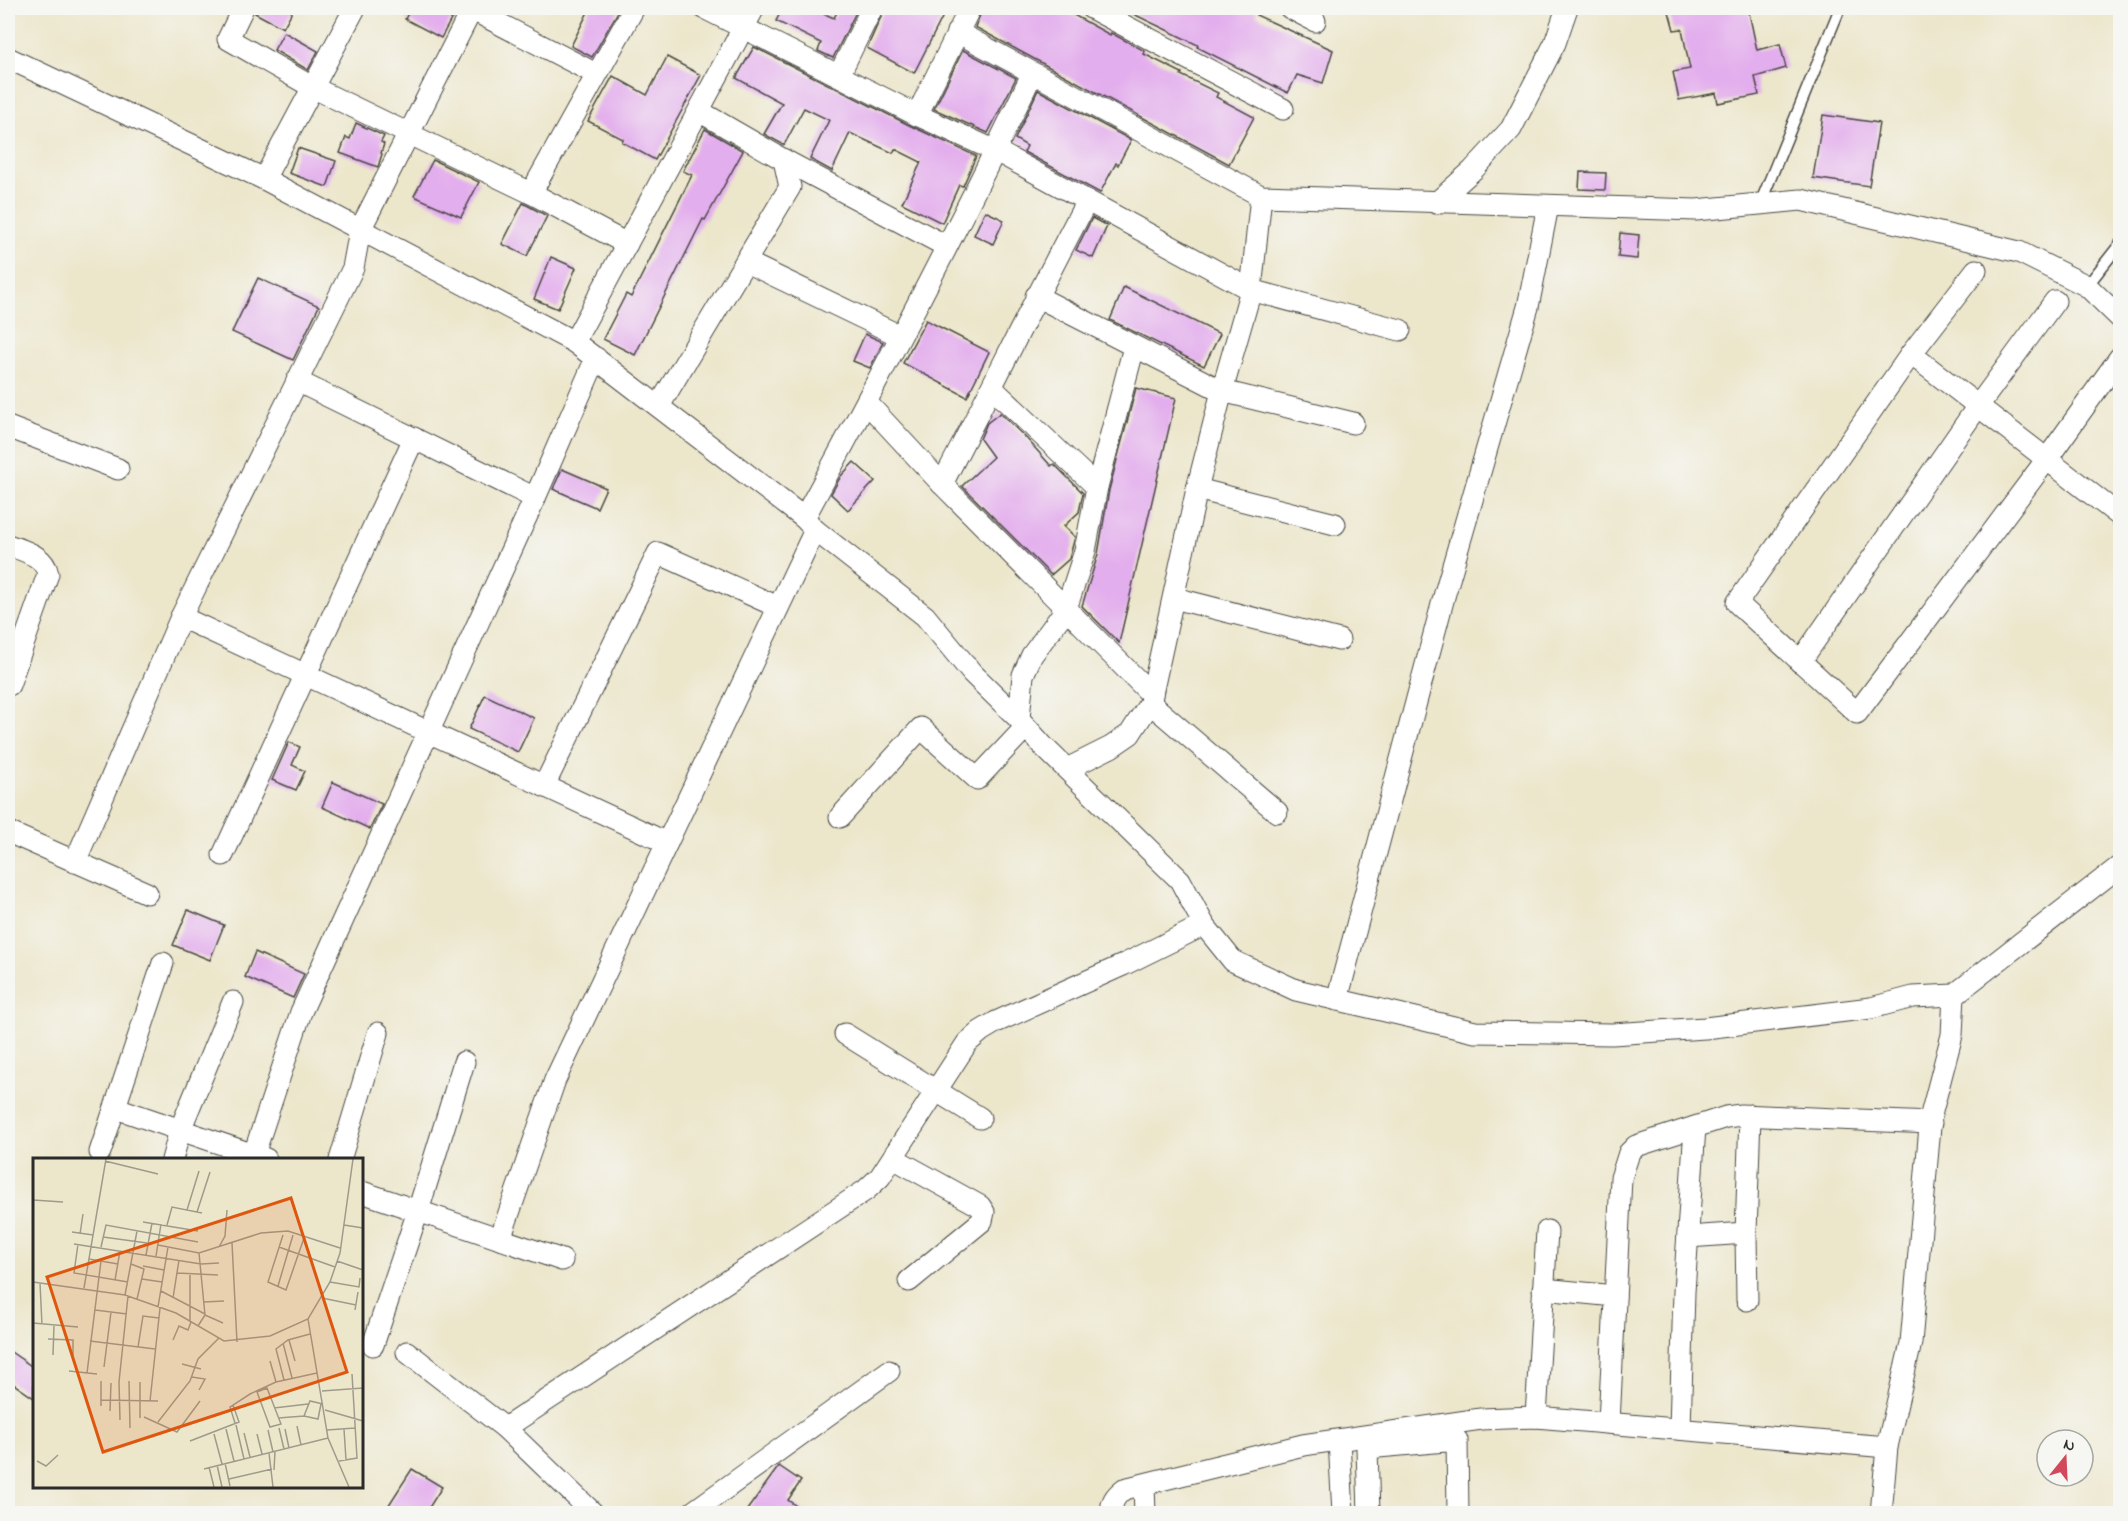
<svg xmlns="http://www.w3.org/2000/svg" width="2128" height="1521" viewBox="0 0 2128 1521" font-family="'Indie Flower',sans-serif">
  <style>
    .building { fill: #e3aeed }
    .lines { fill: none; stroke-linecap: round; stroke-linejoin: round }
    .service-casing { stroke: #484743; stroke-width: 13 }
    .minor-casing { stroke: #484743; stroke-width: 23 }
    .service { stroke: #fff; stroke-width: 10 }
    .minor { stroke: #fff; stroke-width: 21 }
    .inset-road { fill: none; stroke: #9f9b8b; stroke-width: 1.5 }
    .view { fill: #df570e; fill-opacity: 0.15; stroke: #df570e; stroke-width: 3 }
    .inset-edge { fill: none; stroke: #2b2b2b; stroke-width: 3 }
  </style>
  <rect width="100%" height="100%" fill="#f6f6f2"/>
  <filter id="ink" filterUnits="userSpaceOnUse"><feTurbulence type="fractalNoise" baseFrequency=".0167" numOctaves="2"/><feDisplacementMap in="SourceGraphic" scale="12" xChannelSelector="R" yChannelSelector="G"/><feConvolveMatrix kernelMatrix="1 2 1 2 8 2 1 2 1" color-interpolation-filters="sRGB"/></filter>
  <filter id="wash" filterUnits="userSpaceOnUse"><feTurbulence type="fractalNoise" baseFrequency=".008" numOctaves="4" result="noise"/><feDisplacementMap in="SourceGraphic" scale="24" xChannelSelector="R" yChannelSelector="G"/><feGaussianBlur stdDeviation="1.35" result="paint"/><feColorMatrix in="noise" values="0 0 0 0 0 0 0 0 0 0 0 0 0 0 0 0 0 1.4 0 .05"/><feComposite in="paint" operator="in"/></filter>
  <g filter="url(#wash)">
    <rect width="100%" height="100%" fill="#ece6cb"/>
    <g id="blocks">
      <g class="building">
        <path d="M 256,8 L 294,8 L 283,28 L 255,13 Z"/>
        <path d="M 411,8 L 441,8 L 454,14 L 441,38 L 405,19 Z"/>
        <path d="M 590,8 L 620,8 L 592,57 L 571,46 Z"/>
        <path d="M 783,8 L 811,8 L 834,18 L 839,8 L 858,8 L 833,58 L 818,51 L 821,43 L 776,21 Z"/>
        <path d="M 885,8 L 947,8 L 914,73 L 867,48 Z"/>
        <path d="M 983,8 L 1061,8 L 1110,35 L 1111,33 L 1145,51 L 1144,54 L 1182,73 L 1181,75 L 1218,93 L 1216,97 L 1254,117 L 1229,164 L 975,27 Z"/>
        <path d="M 1121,8 L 1248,8 L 1258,12 L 1256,15 L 1333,50 L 1323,83 L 1297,75 L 1288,93 L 1197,47 L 1198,45 Z"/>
        <path d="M 1668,8 L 1748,8 L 1757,50 L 1780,44 L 1786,68 L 1755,77 L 1759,95 L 1718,103 L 1716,93 L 1679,100 L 1673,72 L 1690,69 L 1682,29 L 1674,30 Z"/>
        <path d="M 284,32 L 318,51 L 308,70 L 274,50 Z"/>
        <path d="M 754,47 L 911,126 L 976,156 L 963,186 L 959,185 L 942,223 L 902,203 L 921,162 L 895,149 L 893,153 L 850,133 L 832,171 L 810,159 L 829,120 L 804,108 L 784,145 L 764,134 L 782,103 L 736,78 Z"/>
        <path d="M 963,50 L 1016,78 L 988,133 L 934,109 Z"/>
        <path d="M 667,57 L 701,75 L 655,160 L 622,142 L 623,139 L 588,121 L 613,76 L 647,95 Z"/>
        <path d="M 1038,90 L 1131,140 L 1118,165 L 1116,163 L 1100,193 L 1024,152 L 1027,146 L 1015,139 Z"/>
        <path d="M 1823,115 L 1879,123 L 1869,186 L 1813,178 Z"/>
        <path d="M 356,123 L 384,136 L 381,142 L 384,144 L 381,153 L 382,154 L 378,167 L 340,153 L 346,137 L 350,139 Z"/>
        <path d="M 705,129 L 743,151 L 705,220 L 703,219 L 635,355 L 603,339 L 626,294 L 631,297 L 692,175 L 683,171 Z"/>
        <path d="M 298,148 L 336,161 L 327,187 L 289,173 Z"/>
        <path d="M 433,160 L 479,182 L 461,217 L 414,196 Z"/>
        <path d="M 1580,172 L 1606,173 L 1605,190 L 1579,189 Z"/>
        <path d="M 523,203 L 547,216 L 527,256 L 502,244 Z"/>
        <path d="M 985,211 L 1004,220 L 993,244 L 974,235 Z"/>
        <path d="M 1092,218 L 1107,226 L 1093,258 L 1076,250 Z"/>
        <path d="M 1620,233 L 1639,235 L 1637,259 L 1618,257 Z"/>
        <path d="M 551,257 L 576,268 L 558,309 L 534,299 Z"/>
        <path d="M 258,278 L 319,306 L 293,360 L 232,332 Z"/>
        <path d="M 1124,287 L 1220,334 L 1204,366 L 1110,320 Z"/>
        <path d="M 926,320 L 989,352 L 967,397 L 903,363 Z"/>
        <path d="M 865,334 L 883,342 L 870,368 L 853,361 Z"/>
        <path d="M 1136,388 L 1176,398 L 1119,643 L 1082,606 L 1098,554 L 1109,490 Z"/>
        <path d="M 1000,413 L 1027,439 L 1051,466 L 1054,464 L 1083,493 L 1079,512 L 1064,526 L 1075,537 L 1069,559 L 1051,575 L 962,486 L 993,457 L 980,439 L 987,423 Z"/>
        <path d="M 854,462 L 875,481 L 848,510 L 831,494 L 841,476 Z"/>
        <path d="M 562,469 L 606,488 L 597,508 L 553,489 Z"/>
        <path d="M 485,695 L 534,718 L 518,752 L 469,729 Z"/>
        <path d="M 289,742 L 300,747 L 292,765 L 305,771 L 296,790 L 272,780 Z"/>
        <path d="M 333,782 L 382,804 L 370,829 L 322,807 Z"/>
        <path d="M 188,910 L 224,925 L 210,960 L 173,945 Z"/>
        <path d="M 255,952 L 304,974 L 293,998 L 245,977 Z"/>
        <path d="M 8,1350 L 34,1368 L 34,1398 L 8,1380 Z"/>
        <path d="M 779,1466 L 801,1481 L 788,1500 L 807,1514 L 744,1514 Z"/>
        <path d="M 412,1469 L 442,1487 L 425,1514 L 383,1514 Z"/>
      </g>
    </g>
  </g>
  <g filter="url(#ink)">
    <use href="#blocks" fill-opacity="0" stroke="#484743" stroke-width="1.5"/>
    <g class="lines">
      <defs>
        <g id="service">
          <path d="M 1760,204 L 1840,8"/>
          <path d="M 2087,286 L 2120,244"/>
        </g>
        <g id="minor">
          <path d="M 243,8 L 228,39 L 314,88 L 531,193 L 627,244"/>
          <path d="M 469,8 L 596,74"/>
          <path d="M 704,8 L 917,115 L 996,151 L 1251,290 L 1400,330"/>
          <path d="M 1091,8 L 1283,109"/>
          <path d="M 1290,8 L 1315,21"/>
          <path d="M 957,32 L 1261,196 L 1696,210 L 1801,200 L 2019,252 L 2087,286 L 2120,318"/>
          <path d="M 8,58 L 264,179 L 574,342 L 804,518 L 815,530 L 925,616 L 972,673 L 1019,719 L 1044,747 L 1180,880 L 1204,925 L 1233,961 L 1296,990 L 1475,1032 L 1612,1034 L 1705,1028 L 1871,1008 L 1913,997 L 1954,995 L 2120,866"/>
          <path d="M 839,75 L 872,8"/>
          <path d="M 917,115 L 970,8"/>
          <path d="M 784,160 L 946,246"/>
          <path d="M 264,179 L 355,8"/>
          <path d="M 531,193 L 634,8"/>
          <path d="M 1436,203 L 1473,170 L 1511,129 L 1555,43 L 1567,8"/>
          <path d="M 746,262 L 900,336"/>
          <path d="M 1976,270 L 1911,354 L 1737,603 L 1857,713 L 2047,459 L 2120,357"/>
          <path d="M 1036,296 L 1222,391 L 1353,423"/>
          <path d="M 574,342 L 754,8"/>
          <path d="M 1911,354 L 2120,516"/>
          <path d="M 297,381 L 535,498"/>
          <path d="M 992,388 L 1097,487"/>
          <path d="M 867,403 L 942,484 L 1152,695"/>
          <path d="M 659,406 L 790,187 L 784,160 L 699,111"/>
          <path d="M 8,427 L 118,469"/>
          <path d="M 942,484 C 991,390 1037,294 1087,201"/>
          <path d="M 1197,489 L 1335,524"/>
          <path d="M 804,518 C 883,372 961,224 1032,74"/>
          <path d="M 8,545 C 24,551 44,555 48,574 L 9,685"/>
          <path d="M 1174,598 L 1339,640"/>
          <path d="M 181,617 L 667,843"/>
          <path d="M 1800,662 L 1978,406 L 2055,301"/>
          <path d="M 1150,703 L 1277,812"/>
          <path d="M 1019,719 L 1023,675 L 1032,655 L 1066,609 L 1085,551 L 1097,487 L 1134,347"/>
          <path d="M 1067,769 L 1111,747 L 1130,734 L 1150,703 L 1197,489 L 1222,391 L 1251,290 L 1261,196"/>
          <path d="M 544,786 L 658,553 L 778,607"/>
          <path d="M 840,817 L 921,728 L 977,779 L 1026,727"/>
          <path d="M 8,832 L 147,893"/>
          <path d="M 223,855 L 414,438"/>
          <path d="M 75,862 L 181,617 L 353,268 L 360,230 L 472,9"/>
          <path d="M 1337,1000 L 1445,593 L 1528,307 L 1548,206"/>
          <path d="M 845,1034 L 980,1118"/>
          <path d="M 116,1108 L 266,1159"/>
          <path d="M 100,1152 L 163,963"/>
          <path d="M 893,1158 L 980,1206 L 984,1212 L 982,1221 L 909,1281"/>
          <path d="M 172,1160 L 180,1130 L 233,1002"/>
          <path d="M 252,1160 L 301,1012 L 535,498 L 596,358"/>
          <path d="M 340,1160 L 378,1033"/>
          <path d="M 362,1192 L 562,1260"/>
          <path d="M 1688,1237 L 1746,1233"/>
          <path d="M 500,1239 L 555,1080 L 815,530"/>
          <path d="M 1543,1289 L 1615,1296"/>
          <path d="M 1747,1300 L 1746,1233 L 1750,1115"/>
          <path d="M 373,1345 L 418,1211 L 464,1062"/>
          <path d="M 407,1352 L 505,1428 L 594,1514"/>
          <path d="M 1536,1417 L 1547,1231"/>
          <path d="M 1609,1423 L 1621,1178 L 1629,1153 L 1636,1146 L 1726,1117 L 1741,1115 L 1931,1123"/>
          <path d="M 505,1428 L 866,1190 L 880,1177 L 967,1043 L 981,1031 L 996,1022 L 1123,965 L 1204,925"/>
          <path d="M 1680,1429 L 1684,1292 L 1695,1127"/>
          <path d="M 1339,1440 L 1343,1514"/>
          <path d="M 1144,1485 L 1145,1514"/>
          <path d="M 690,1514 L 889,1371"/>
          <path d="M 1111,1514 C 1111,1502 1115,1496 1124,1489 L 1303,1445 L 1481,1419 L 1536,1417 L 1887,1447"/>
          <path d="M 1369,1514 L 1367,1448 L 1457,1440 L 1458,1514"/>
          <path d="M 1881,1514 L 1887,1447 L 1911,1343 L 1931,1115 L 1952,1035 L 1954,995"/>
        </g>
      </defs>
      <use href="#service" class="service-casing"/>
      <use href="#minor" class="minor-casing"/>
      <use href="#service" class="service"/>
      <use href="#minor" class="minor"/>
    </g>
  </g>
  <g transform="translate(33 1158)">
    <rect width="330" height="330" fill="#ece6cb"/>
    <path class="inset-road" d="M 72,3 L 125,16M 0,42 L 30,44M 154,52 L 166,13M 164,54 L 177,14M 110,64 L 165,73M 134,67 L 139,49 L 169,55M 311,67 L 330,70M 39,74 L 60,77M 47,76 L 50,56M 250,77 L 235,124 L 253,132 L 271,80M 70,79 L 114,85M 199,85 L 204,184M 41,86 L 168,106 L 186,105M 45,86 L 41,115 L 95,124M 125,87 L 166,95 L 228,75 L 255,73 L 307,90M 68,89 L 73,67 L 165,84M 186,89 L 192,78 L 194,52M 246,89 L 302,109M 113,97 L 119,65M 123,98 L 128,66M 56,101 L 85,106M 304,103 L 330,112M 98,106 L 111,111 L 104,141M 110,108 L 131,112M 144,115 L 185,117M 157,117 L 157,164M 109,121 L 129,124M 82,122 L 87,93M 0,124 L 92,137 L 143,155 L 191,183 L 237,178 L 275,161 L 297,124 L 307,95 L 320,1M 297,124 L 326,129 L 327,120M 7,125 L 9,167M 245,128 L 260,77M 51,130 L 73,1M 128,133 L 172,156M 92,137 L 104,73M 140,140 L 146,102M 289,140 L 323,147M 171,144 L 191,143M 125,149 L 135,89M 62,152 L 94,156M 322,152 L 325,134M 172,157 L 190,165M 275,161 L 295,280 L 316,329M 0,165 L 45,169M 165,168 L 172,157 L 166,95M 15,181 L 40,182 L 40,197M 140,182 L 146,168 L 155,172 L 158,164M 256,182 L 262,203M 57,183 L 122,191M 250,185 L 259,220M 105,189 L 110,158 L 126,160M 20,197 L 21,167M 237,203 L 243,224M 149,206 L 168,211M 71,209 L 78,154M 36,213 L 64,216M 54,215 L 68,103M 159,219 L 172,221 L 166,232M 251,222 L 243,191 L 255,182 L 277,176M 96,223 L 97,270M 107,224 L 107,260M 234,230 L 248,266 L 237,269 L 224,234 ZM 289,233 L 330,230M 68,242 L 125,243M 117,243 L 127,150M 68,248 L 68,223M 241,250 L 275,246M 292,252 L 330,263M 77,253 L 78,225M 271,258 L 277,243 L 290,246M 111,259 L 144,274 L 167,243M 245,260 L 271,258 L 285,261 L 288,246M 87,262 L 86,224 L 95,138M 125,264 L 157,223 L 165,201 L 186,180M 202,265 L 197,249 L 217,236 L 243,224 L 284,215M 203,267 L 211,301M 264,268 L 268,287M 246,270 L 251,291M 193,271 L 201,303M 252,271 L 256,290M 311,271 L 313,302M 235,272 L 240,294M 294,272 L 322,270M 211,275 L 217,299M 181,276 L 189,306M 224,276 L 229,296M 157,283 L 206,264 L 200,247M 236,295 L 240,329M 4,303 L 13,308 L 25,297M 306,303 L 324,300 L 319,216M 192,305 L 197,328M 184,307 L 189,329M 176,309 L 181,329M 171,311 L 295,280M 241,312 L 242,293M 196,321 L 239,311"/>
    <path class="view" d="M 258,40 L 314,214 L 70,294 L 14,119 Z"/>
    <rect width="330" height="330" class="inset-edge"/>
  </g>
  <rect width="2128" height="1521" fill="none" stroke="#f6f6f2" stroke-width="30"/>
  <g transform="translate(2065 1458) rotate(18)"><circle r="28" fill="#f6f6f2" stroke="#a5a5a2" stroke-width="1.5"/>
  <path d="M0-4.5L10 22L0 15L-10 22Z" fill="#d1495b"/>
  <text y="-9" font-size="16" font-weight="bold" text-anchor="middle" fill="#2b2b2b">N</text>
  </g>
</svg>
